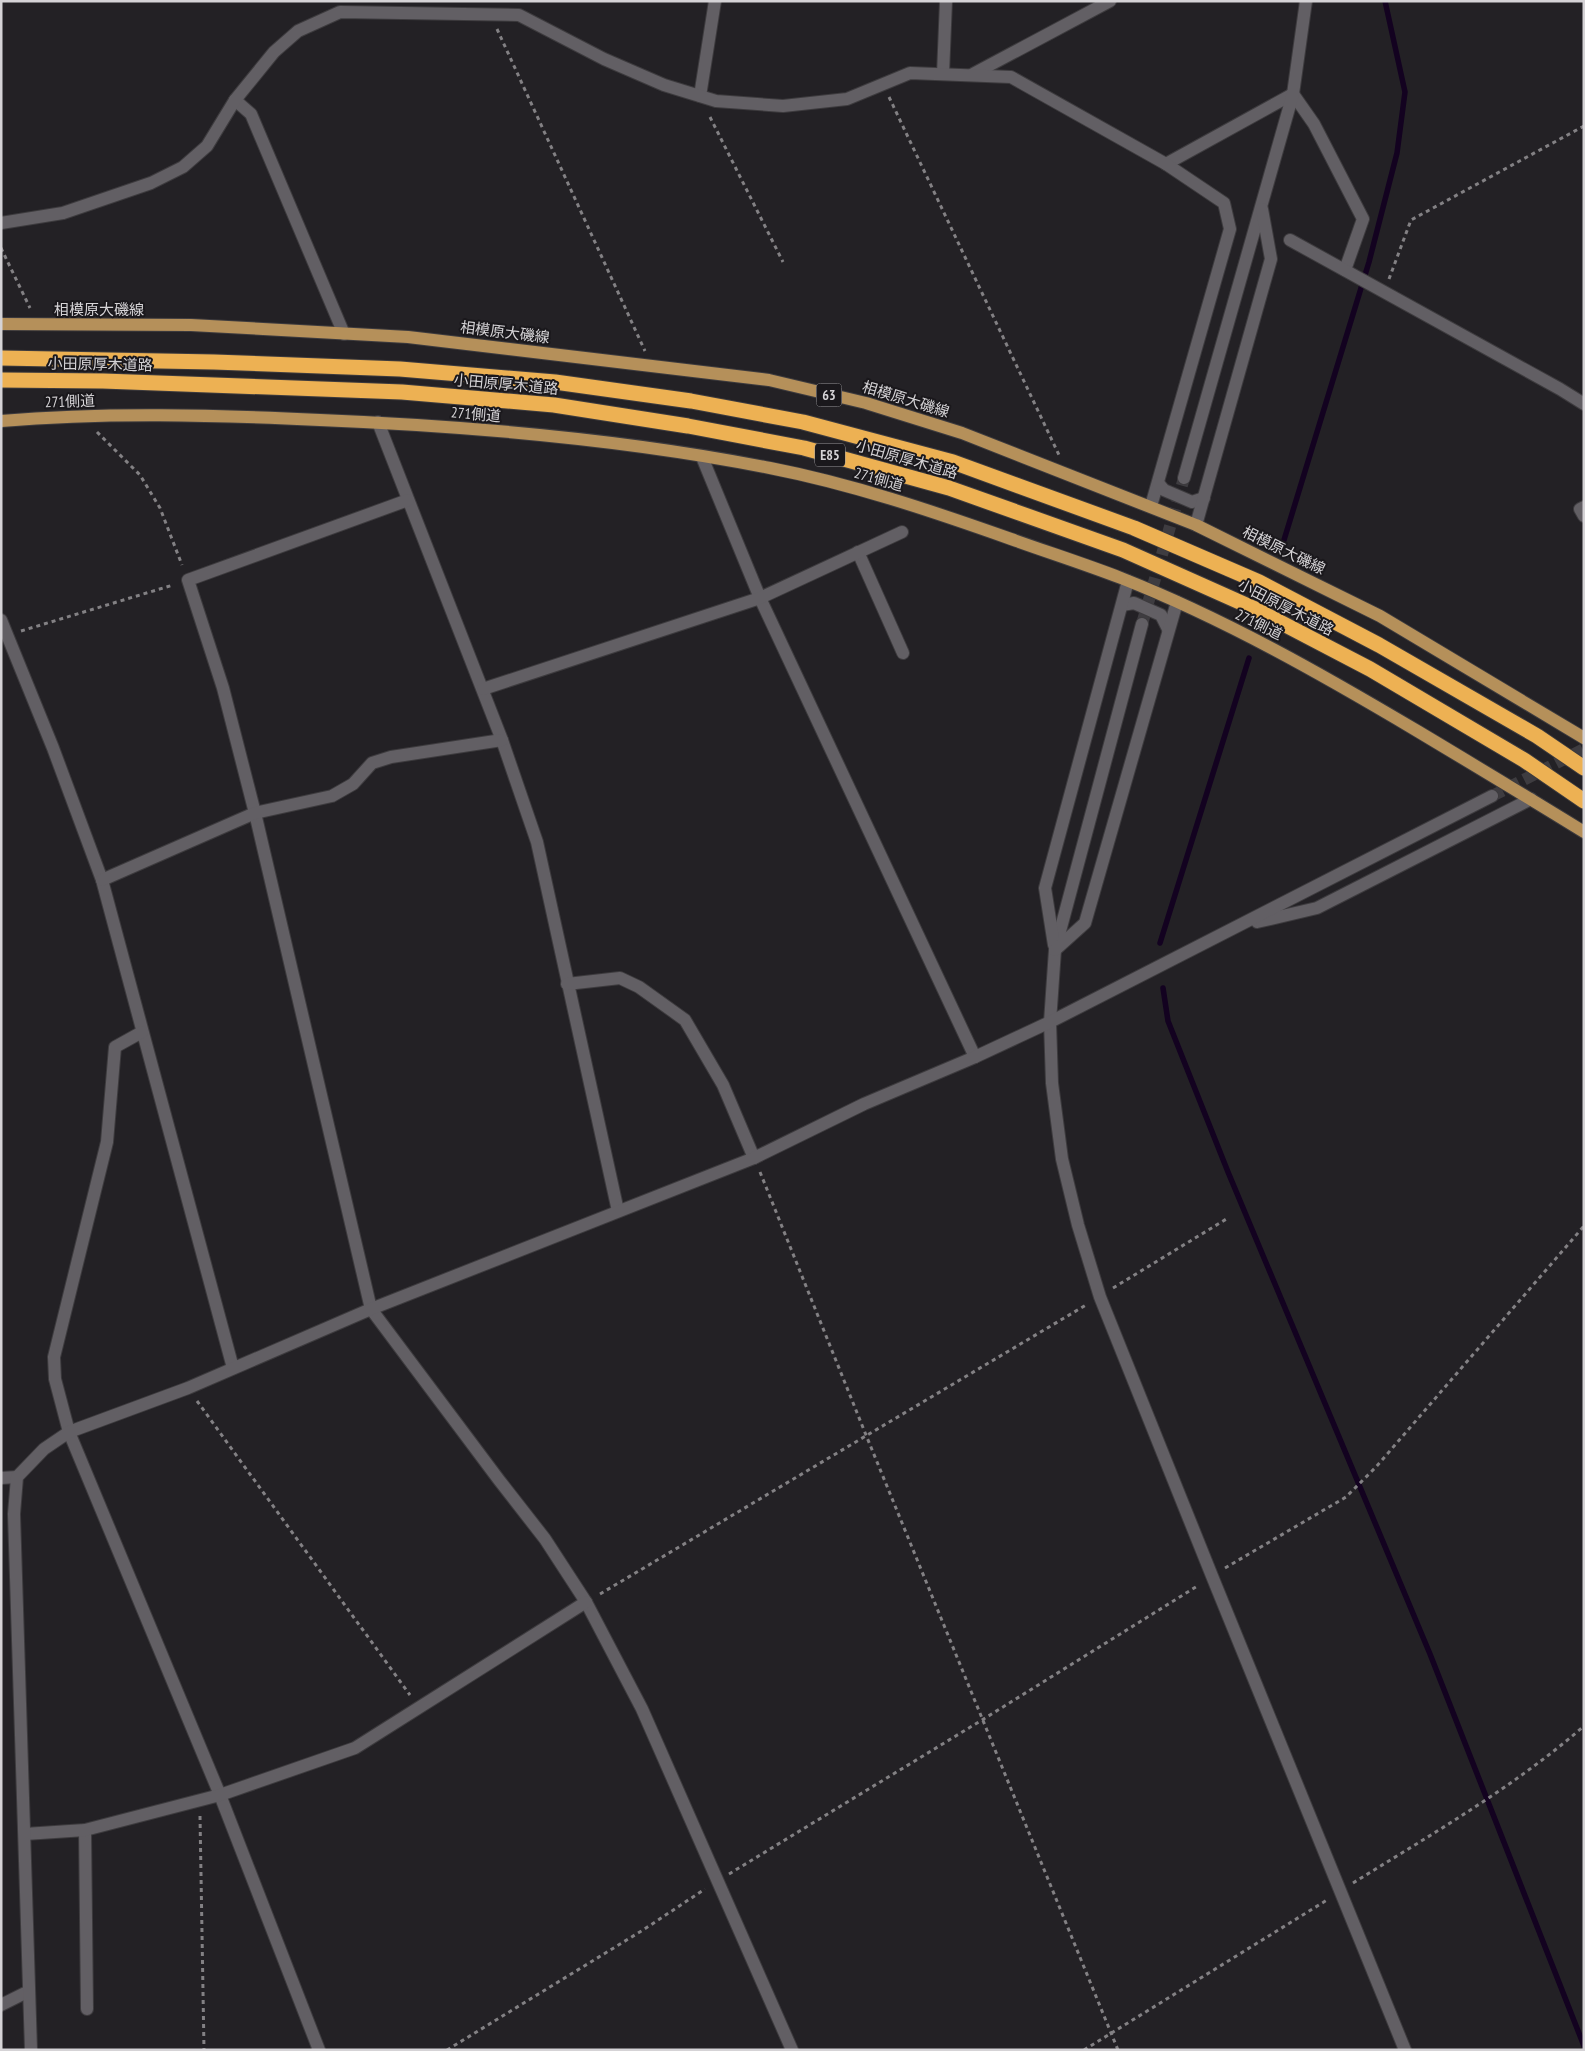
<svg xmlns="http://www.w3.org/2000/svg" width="1585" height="2051" viewBox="0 0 1585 2051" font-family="'PT Sans Narrow','Noto Sans JP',sans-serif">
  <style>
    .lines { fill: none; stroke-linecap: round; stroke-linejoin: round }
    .stream { stroke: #130220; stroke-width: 5.5 }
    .minor-tunnel { stroke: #3e3c40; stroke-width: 12; stroke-dasharray: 12 6; stroke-linecap: butt }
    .minor-casing { stroke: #3d3b3e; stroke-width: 14 }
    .major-casing { stroke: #3d3b3e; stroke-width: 14 }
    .highway-casing { stroke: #3d3b3e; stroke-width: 17 }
    .path { stroke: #838184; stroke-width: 3; stroke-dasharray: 4 4; stroke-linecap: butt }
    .minor { stroke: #625f64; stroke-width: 12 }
    .major { stroke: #b5905a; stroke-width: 12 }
    .highway { stroke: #edb153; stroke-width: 15 }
    .labels { text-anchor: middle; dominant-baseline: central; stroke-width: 4; stroke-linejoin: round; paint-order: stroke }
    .shield { fill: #1a181c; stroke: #9d9b9e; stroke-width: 1 }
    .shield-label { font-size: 14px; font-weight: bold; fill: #d5d3d6 }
    .street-label { font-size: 15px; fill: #d5d3d6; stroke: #1a181c }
  </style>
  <rect width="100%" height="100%" fill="#232125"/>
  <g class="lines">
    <g class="stream">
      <path d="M 1284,540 L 1369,262 L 1397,153 L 1405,92 L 1385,1"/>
      <path d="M 1160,943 L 1249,658"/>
      <path d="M 1163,988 L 1168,1021 L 1228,1172 L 1430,1654 L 1584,2046"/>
    </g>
    <g class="minor-tunnel">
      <path d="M 1142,624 L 1184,478"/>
      <path d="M 1492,796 L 1584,749"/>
    </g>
    <defs>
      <g id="minor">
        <path d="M 943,74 L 946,1"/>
        <path d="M 973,74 L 1110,1"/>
        <path d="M 700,96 L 715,1"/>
        <path d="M 235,100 L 251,114 L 344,334"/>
        <path d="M 1166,164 L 1293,94 L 1314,124 L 1363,219 L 1345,270"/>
        <path d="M 1,223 L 63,213 L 151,183 L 183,167 L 207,146 L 235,100 L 274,52 L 298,31 L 340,12 L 519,15 L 604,59 L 664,85 L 716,101 L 783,106 L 847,99 L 910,73 L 1011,77 L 1166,164 L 1224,203 L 1230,229 L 1151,506"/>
        <path d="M 1290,240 L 1560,389 L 1584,404"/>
        <path d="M 378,422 L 502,740 L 537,842 L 618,1211"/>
        <path d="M 702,457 L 760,598 L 975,1057"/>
        <path d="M 1184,478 L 1293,94 L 1306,1"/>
        <path d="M 1158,483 L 1164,490 L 1192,502 L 1204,498"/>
        <path d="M 408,500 L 188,580 L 223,688 L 255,813 L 371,1309 L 499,1480 L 545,1539 L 586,1602 L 642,1709 L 792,2050"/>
        <path d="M 1584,507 L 1580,509 L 1584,516"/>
        <path d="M 1196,525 L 1271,259 L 1262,209"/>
        <path d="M 858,552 L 903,653"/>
        <path d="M 1122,605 L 1134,603 L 1161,615 L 1168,629"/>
        <path d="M 1,620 L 53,748 L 102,880 L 233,1368"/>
        <path d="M 1142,624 L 1055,950 L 1050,1022 L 1052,1083 L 1062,1159 L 1078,1225 L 1100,1297 L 1212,1576 L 1405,2050"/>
        <path d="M 483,689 L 760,598 L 902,532"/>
        <path d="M 102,880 L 255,813 L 332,796 L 353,784 L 372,763 L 391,757 L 502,740"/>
        <path d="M 1257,922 L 1317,908 L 1531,799"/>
        <path d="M 1054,945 L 1045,888 L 1128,581"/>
        <path d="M 1055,950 L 1085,923 L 1177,602"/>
        <path d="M 567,984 L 620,978 L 639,987 L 685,1020 L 723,1085 L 754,1158"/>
        <path d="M 142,1032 L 115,1047 L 107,1142 L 54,1357 L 55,1379 L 69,1432 L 220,1795 L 319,2050"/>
        <path d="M 1,1478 L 17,1477"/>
        <path d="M 85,1830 L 87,2009"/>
        <path d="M 25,1834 L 85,1830 L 220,1795 L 355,1748 L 586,1602"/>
        <path d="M 1,2005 L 29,1991"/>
        <path d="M 31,2050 L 14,1514 L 17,1477 L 44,1449 L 69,1432 L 188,1388 L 371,1309 L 754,1158 L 864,1104 L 975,1057 L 1050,1022 L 1492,796"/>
      </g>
      <g id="major">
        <path d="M 1,324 L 191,325 L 408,337 L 769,380 L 866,403 L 962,433 L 1196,525 L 1380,616 L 1584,738"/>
        <path d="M 1,421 C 107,412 213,415 320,420 C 468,426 624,439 770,468 C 852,484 932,511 1011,539 C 1047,552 1085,564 1121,578 C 1225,619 1323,675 1419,732 C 1474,765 1529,798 1584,832"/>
      </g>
      <g id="highway">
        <path d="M 1,358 L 214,362 L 400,369 L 555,382 L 691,401 L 803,422 L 953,462 L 1134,528 L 1259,582 L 1379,645 L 1537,736 L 1584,768"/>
        <path d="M 1,380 L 103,381 L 402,392 L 554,405 L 688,426 L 804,448 L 949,488 L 1123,550 L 1253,608 L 1370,669 L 1524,760 L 1584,801"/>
      </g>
    </defs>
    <use href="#minor" class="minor-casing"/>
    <use href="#major" class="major-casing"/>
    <use href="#highway" class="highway-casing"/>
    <g class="path">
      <path d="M 497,29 L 645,351"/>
      <path d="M 889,97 L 1059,455"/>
      <path d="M 710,117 L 783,262"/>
      <path d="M 1,248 L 30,308"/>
      <path d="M 1389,279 L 1411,220 L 1584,126"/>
      <path d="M 97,432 L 140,475 L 160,508 L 182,565"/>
      <path d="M 21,631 L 173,585"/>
      <path d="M 760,1172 L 866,1435 L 1118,2050"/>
      <path d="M 1113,1288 L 1228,1218"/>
      <path d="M 197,1401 L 410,1695"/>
      <path d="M 1225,1568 L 1346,1497 L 1376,1467 L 1584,1226"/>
      <path d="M 600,1594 L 1086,1305"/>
      <path d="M 200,1816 L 204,2050"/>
      <path d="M 729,1874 L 982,1720 L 1199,1585"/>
      <path d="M 1353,1883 C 1432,1834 1514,1787 1584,1726"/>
      <path d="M 447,2050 L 643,1930 L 705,1889"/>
      <path d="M 1084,2050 L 1327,1900"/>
    </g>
    <use href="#minor" class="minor"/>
    <use href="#major" class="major"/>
    <use href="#highway" class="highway"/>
  </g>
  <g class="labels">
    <g class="shield">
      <rect x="816.5" y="383.5" width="25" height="23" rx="4"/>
      <rect x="815" y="443.5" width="30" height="23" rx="4"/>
    </g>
    <g class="shield-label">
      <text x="829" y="395">63</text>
      <text x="830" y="455">E85</text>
    </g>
    <g class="street-label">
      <text x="99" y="309">相模原大磯線</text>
      <text transform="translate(505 332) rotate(7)">相模原大磯線</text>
      <text transform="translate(100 364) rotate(1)">小田原厚木道路</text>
      <text transform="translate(506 384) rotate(5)">小田原厚木道路</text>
      <text transform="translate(906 399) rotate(17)">相模原大磯線</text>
      <text transform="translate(70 401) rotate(-2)">271側道</text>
      <text transform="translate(476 414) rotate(5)">271側道</text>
      <text transform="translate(907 459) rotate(16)">小田原厚木道路</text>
      <text transform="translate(879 479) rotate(16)">271側道</text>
      <text transform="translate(1284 550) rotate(26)">相模原大磯線</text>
      <text transform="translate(1286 607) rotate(27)">小田原厚木道路</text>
      <text transform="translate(1259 624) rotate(26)">271側道</text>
    </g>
  </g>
  <rect width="1585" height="2051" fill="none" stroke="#d5d3d6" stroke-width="5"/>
</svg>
